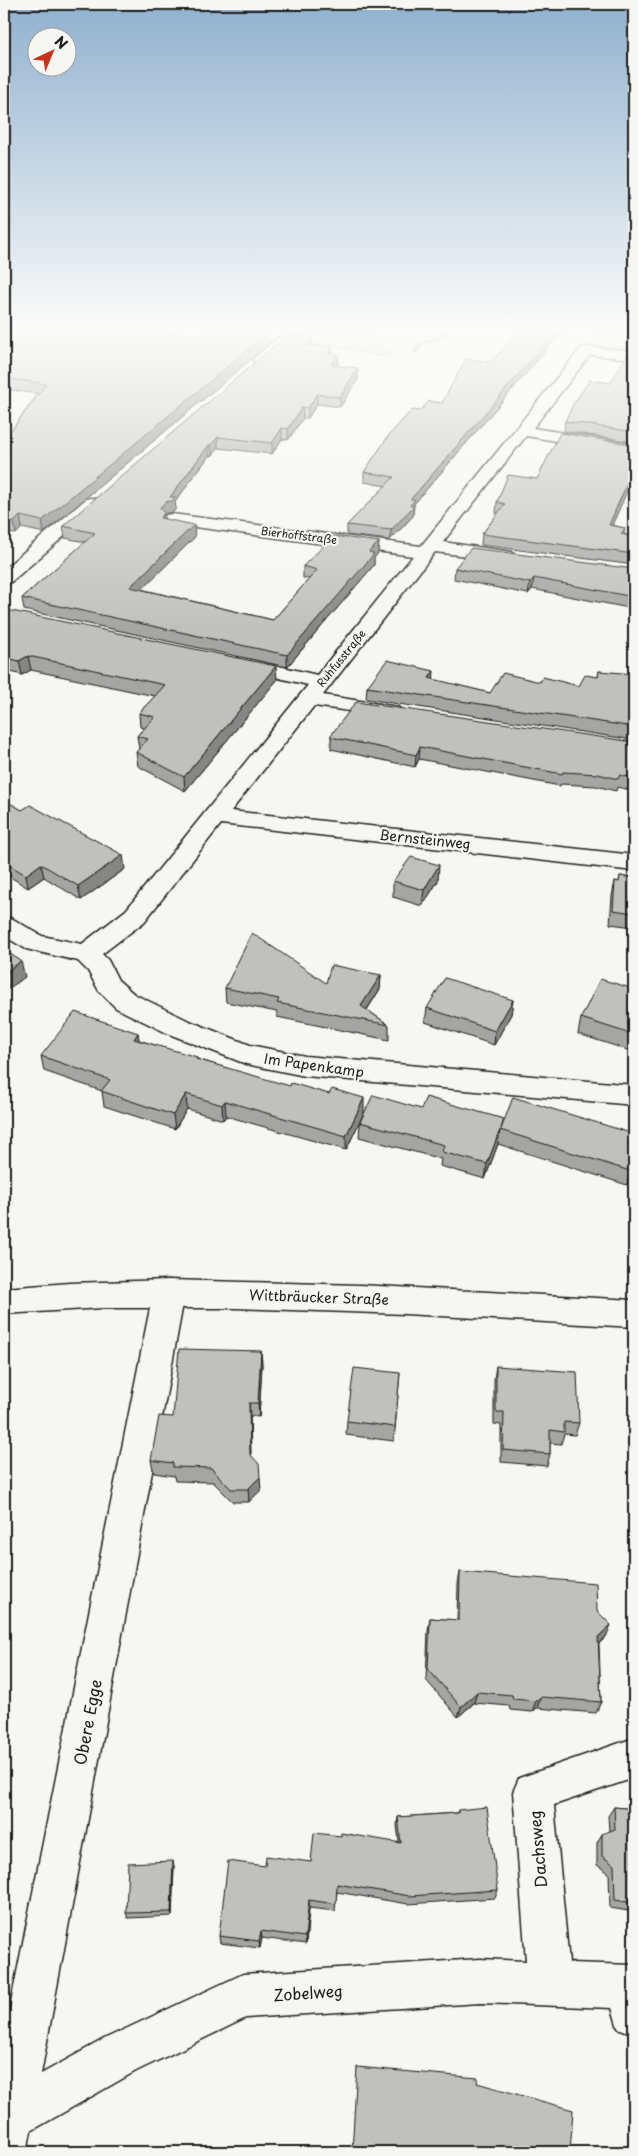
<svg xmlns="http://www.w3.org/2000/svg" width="638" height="2156" viewBox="0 0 638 2156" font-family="'Playpen Sans',sans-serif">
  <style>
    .green { fill: #d6d6d2; stroke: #797977 }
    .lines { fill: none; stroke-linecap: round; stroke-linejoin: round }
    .stream { fill: #727271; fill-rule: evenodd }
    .minor-casing { stroke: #1c1c1c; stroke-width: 3 }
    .secondary-casing { stroke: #1c1c1c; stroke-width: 3 }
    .minor { fill: #f6f6f2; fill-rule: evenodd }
    .secondary { fill: #f6f6f2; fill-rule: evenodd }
    .wall { fill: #a5a5a3; stroke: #1c1c1c }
    .shaded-wall { fill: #868684; stroke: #1c1c1c }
    .building { fill: #c0c0bd; stroke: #1c1c1c }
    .labels { text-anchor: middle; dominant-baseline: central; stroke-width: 4.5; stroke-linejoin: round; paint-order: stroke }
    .far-street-label { font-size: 11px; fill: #1c1c1c; stroke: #f6f6f2 }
    .street-label { font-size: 14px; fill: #1c1c1c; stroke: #f6f6f2 }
    .near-street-label { font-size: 16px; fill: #1c1c1c; stroke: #f6f6f2 }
  </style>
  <rect width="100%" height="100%" fill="#f6f6f2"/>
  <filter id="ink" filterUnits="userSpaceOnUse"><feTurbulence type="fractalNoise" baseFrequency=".02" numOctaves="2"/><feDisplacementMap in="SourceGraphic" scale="10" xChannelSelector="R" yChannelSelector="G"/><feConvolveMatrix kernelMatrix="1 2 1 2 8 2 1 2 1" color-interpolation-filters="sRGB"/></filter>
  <g filter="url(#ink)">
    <g class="green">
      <path d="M 305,328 L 363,328 L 392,354 L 380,356 L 330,345 L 325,350 L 288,343 Z"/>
      <path d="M 599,328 L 634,328 L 634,353 L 590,347 L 604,329 Z"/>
    </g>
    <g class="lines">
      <g class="stream">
        <path d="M 440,328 L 446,328 L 448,331 L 446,338 L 423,344 L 417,353 L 413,353 L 419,342 L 441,336 L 442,331 Z"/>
        <path d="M 629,328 L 634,328 L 634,331 Z"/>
      </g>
      <defs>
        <g id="minor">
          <path d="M 290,328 L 305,328 L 265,363 L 255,363 L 253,360 L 255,357 Z"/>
          <path d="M 586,347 L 634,351 L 634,359 L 590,355 L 533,428 L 634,444 L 634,454 L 526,436 L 443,542 L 512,552 L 515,556 L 512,560 L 506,561 L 435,552 L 323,695 L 398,707 L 402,711 L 398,715 L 391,717 L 314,706 L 231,811 L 634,855 L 634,871 L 221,824 L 144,922 L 102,954 L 108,960 L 118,980 L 134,994 L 187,1020 L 250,1045 L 305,1056 L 634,1085 L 634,1105 L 305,1076 L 246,1064 L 169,1034 L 116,1008 L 99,991 L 88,971 L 78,961 L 26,949 L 4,936 L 4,917 L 13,919 L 42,936 L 82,944 L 126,910 L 308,685 L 233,667 L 230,663 L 233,659 L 240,657 L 317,675 L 413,556 L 172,524 L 166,523 L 163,519 L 166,515 L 172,514 L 421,546 L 581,348 Z"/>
          <path d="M 92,498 L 98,499 L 101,503 L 98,507 L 11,582 L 4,584 L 4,569 L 86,499 Z"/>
          <path d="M 169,1280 L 180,1284 L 185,1293 L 41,2074 L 104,2039 L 243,1974 L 480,1959 L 526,1961 L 513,1792 L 519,1778 L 634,1738 L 634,1778 L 554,1805 L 569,1963 L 634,1965 L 634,2034 L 618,2028 L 612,2008 L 480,2003 L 246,2018 L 136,2071 L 31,2131 L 27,2152 L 4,2152 L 4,2037 L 153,1293 L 158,1284 Z"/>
        </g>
        <path id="secondary" d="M 169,1280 L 360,1285 L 634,1300 L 634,1327 L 405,1314 L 235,1308 L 103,1308 L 4,1314 L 4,1288 L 70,1283 Z"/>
      </defs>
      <use href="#minor" class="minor-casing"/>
      <use href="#secondary" class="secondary-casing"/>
      <use href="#minor" class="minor"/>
      <use href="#secondary" class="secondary"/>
    </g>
    <g class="wall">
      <path d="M 4,328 L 204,336 L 212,328 L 273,328 L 268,333 L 269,344 L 44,533 L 22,528 L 16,534 L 7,533 L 4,536 L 4,440 L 38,394 L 4,389 Z"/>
      <path d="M 523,328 L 565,328 L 414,504 L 413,516 L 390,540 L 347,535 L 347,525 L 386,486 L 364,482 L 364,472 L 420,411 L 442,403 L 491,362 Z"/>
      <path d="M 312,345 L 332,347 L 332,354 L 338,365 L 337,366 L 358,379 L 340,407 L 317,404 L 308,418 L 303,418 L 288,440 L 282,439 L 272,454 L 218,448 L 212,456 L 209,456 L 175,502 L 176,509 L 173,512 L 166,513 L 164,515 L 164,519 L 195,537 L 141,589 L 273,620 L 309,579 L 303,578 L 303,566 L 379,542 L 378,553 L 374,558 L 374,565 L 287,667 L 24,610 L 22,598 L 85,542 L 65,538 L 63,526 Z"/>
      <path d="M 634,356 L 634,442 L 564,431 L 565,421 L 611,383 Z"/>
      <path d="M 634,445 L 634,482 L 631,482 L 612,525 L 625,528 L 624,534 L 634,537 L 634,565 L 481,545 L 482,534 L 498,513 L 496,513 L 497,502 L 537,479 Z"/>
      <path d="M 455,568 L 634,569 L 634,609 L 532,589 L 528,594 L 454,579 Z"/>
      <path d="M 4,612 L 277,680 L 185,791 L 138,766 L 136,752 L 139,749 L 137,736 L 144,728 L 140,727 L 139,713 L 155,696 L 31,670 L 22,675 L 4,670 Z"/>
      <path d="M 599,671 L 634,685 L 634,740 L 366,699 L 367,687 L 434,680 L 490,693 L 540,682 L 579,686 L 598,677 Z"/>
      <path d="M 331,735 L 634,742 L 634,791 L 617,787 L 616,791 L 596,786 L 561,784 L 560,786 L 419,759 L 415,767 L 331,749 Z"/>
      <path d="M 4,800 L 125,869 L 81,900 L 44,877 L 28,888 L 4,873 Z"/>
      <path d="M 620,876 L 634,878 L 634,927 L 610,924 L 612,896 L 615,881 L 619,882 Z"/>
      <path d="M 393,881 L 438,881 L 422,906 L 393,897 Z"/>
      <path d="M 381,975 L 380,989 L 367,1010 L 389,1025 L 389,1040 L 277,1017 L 277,1012 L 226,1002 L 225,988 L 326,983 Z"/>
      <path d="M 634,989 L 634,1052 L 578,1034 L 581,1018 Z"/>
      <path d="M 513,1000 L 511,1014 L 494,1045 L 425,1022 L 427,1008 Z"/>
      <path d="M 138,1033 L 139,1040 L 364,1113 L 346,1150 L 226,1116 L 223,1120 L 187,1109 L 175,1129 L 104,1106 L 102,1091 L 44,1071 L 41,1056 Z"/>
      <path d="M 421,1109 L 634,1162 L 627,1185 L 498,1144 L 485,1179 L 440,1166 L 441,1159 L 359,1137 L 360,1122 Z"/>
      <path d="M 261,1351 L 262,1365 L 259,1417 L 250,1416 L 251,1455 L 261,1490 L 249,1502 L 233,1502 L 213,1482 L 175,1481 L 174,1476 L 154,1473 L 151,1460 L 173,1417 Z"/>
      <path d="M 496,1366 L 579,1423 L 575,1435 L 564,1434 L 561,1444 L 550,1443 L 550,1454 L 547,1466 L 501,1462 L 501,1425 L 494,1424 L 494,1379 Z"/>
      <path d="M 400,1373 L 394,1441 L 346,1435 L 347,1421 Z"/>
      <path d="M 460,1572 L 597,1611 L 606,1637 L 599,1644 L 601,1702 L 596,1713 L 537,1708 L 532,1712 L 510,1710 L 509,1706 L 474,1703 L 458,1717 L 426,1680 L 428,1630 L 430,1618 L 457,1620 L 458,1584 Z"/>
      <path d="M 614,1807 L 634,1809 L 634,1912 L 610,1908 L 609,1873 L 597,1865 L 597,1843 L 602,1834 L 609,1831 L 608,1816 Z"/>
      <path d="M 458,1810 L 498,1890 L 495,1898 L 408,1904 L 337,1892 L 335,1911 L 309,1908 L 306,1944 L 262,1938 L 260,1948 L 220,1943 L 219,1936 L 265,1866 L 311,1862 L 399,1842 L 397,1825 L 398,1817 L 457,1813 Z"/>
      <path d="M 174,1866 L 172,1916 L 128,1918 L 126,1913 Z"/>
    </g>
    <g class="shaded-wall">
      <path d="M 263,328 L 273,328 L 268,333 L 269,344 L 44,533 L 42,521 Z"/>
      <path d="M 559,328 L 565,328 L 414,504 L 413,516 L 390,540 L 391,530 L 411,499 Z"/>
      <path d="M 312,338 L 312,348 L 306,345 Z"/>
      <path d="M 332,347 L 332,358 L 328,353 Z"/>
      <path d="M 338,355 L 338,365 L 331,376 L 331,365 Z"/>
      <path d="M 358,368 L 358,379 L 340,407 L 340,397 Z"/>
      <path d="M 317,394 L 317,404 L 308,418 L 308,408 Z"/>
      <path d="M 302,407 L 303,418 L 288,440 L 288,429 Z"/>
      <path d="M 282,428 L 282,439 L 272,454 L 272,443 Z"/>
      <path d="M 218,437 L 218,448 L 212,456 L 211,445 Z"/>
      <path d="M 209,445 L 209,456 L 175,502 L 176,509 L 173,512 L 166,513 L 164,515 L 165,524 L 161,529 L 160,508 L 165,502 L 170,497 Z"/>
      <path d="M 632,472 L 631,482 L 608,535 L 609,525 Z"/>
      <path d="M 20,516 L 22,528 L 16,534 L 14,522 Z"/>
      <path d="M 5,521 L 7,533 L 4,536 L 4,522 Z"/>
      <path d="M 194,525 L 195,537 L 132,599 L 130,587 Z"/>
      <path d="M 379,542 L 378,553 L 374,558 L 374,565 L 287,667 L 287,655 L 369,552 Z"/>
      <path d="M 534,578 L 532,589 L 528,594 L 530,583 Z"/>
      <path d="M 28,656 L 31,670 L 22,675 L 19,661 Z"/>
      <path d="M 276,666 L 277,680 L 185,791 L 184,777 Z"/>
      <path d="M 434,671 L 433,683 L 429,678 Z"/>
      <path d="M 420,747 L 419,759 L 415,767 L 416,755 Z"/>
      <path d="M 123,855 L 125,869 L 81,900 L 78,886 Z"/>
      <path d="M 41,864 L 44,877 L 28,888 L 26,875 Z"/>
      <path d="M 439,865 L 438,881 L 422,906 L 424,890 Z"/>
      <path d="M 21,961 L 25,977 L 4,992 L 4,974 Z"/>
      <path d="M 381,975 L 380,989 L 360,1020 L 361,1006 Z"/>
      <path d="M 513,1000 L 511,1014 L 494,1045 L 495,1031 Z"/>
      <path d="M 138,1033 L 140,1048 L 134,1039 Z"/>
      <path d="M 186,1094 L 187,1109 L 175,1129 L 173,1115 Z"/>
      <path d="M 364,1098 L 364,1113 L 346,1150 L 346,1136 Z"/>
      <path d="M 225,1101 L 226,1116 L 223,1120 L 222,1105 Z"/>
      <path d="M 500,1130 L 498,1144 L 485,1179 L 487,1164 Z"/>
      <path d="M 634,1159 L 634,1162 L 627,1185 L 630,1171 Z"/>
      <path d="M 261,1351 L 262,1365 L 259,1417 L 258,1403 Z"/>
      <path d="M 249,1403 L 250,1416 L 251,1468 L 250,1454 Z"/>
      <path d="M 260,1477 L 261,1490 L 249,1502 L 248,1489 Z"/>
      <path d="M 611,1625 L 606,1637 L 594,1648 L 598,1637 Z"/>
      <path d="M 477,1692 L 474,1703 L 458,1717 L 461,1707 Z"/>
      <path d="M 541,1697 L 537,1708 L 532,1712 L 536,1701 Z"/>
      <path d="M 173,1861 L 174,1866 L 172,1916 L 171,1912 Z"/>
      <path d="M 309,1900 L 309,1908 L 306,1944 L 305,1937 Z"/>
      <path d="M 261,1931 L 262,1938 L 260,1948 L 259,1941 Z"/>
    </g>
    <g class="building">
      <path d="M 4,328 L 137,328 L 204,336 L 212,328 L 263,328 L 259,332 L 268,333 L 42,521 L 20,516 L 14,522 L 5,521 L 4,522 L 4,480 L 6,478 L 4,478 L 4,440 L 46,384 L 4,378 Z"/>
      <path d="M 523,328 L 559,328 L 411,499 L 415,500 L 410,505 L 414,506 L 391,530 L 347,525 L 394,477 L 364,472 L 389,435 L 412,410 L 420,411 L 429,401 L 442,403 L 466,359 L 491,362 Z"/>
      <path d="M 287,335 L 312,338 L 306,345 L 332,347 L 328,353 L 338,355 L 331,365 L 358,368 L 340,397 L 317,394 L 308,408 L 302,407 L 288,429 L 282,428 L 272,443 L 218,437 L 211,445 L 209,445 L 170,497 L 175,497 L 172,501 L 165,502 L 160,508 L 164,513 L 160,518 L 194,525 L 130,587 L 273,620 L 317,570 L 303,566 L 334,536 L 379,542 L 369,552 L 374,554 L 287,655 L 22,598 L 95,533 L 63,526 Z"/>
      <path d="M 627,355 L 634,356 L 634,432 L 565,421 L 574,403 L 590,380 L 611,383 Z"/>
      <path d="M 560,433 L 634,445 L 634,472 L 632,472 L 609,525 L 625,528 L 621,534 L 634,537 L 634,554 L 482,534 L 505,504 L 497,502 L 508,475 L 537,479 Z"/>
      <path d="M 471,548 L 634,569 L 634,597 L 534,578 L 530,583 L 455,568 Z"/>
      <path d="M 7,610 L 276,666 L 184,777 L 136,752 L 148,739 L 137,736 L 155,717 L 139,713 L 165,685 L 28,656 L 19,661 L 4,657 L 4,612 Z"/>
      <path d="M 387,660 L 434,671 L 429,678 L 490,693 L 503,673 L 540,682 L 543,677 L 579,686 L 585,675 L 598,677 L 599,671 L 634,674 L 634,727 L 367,687 Z"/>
      <path d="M 356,702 L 634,742 L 634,778 L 620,775 L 618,779 L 598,774 L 563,772 L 562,774 L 420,747 L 416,755 L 331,737 L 331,735 Z"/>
      <path d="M 4,800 L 22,810 L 30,805 L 123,855 L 78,886 L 41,864 L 26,875 L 4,862 Z"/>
      <path d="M 411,857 L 439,865 L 424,890 L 393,881 Z"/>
      <path d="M 620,876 L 634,878 L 634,913 L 613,910 L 615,881 L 619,882 Z"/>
      <path d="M 252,933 L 326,983 L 331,965 L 381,975 L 361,1006 L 389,1025 L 277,1003 L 279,999 L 225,988 Z"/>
      <path d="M 4,950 L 21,961 L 4,974 Z"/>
      <path d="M 445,978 L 513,1000 L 495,1031 L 427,1008 Z"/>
      <path d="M 600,979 L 634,989 L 634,1035 L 581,1018 Z"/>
      <path d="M 75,1012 L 138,1033 L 134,1039 L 197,1057 L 196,1059 L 290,1086 L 291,1083 L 329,1094 L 332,1089 L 364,1098 L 346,1136 L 225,1101 L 222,1105 L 186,1094 L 173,1115 L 101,1091 L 110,1080 L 41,1056 Z"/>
      <path d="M 373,1095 L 421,1109 L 426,1097 L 504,1119 L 501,1129 L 513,1097 L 634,1134 L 634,1159 L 630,1171 L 500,1130 L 487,1164 L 442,1152 L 444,1145 L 360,1122 Z"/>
      <path d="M 179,1349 L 261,1351 L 258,1403 L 249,1403 L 250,1454 L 259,1464 L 260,1477 L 248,1489 L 231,1489 L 211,1468 L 173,1467 L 173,1463 L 151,1460 L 159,1416 L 173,1417 Z"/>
      <path d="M 496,1366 L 577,1372 L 579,1423 L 564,1422 L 564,1432 L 550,1430 L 550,1454 L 503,1450 L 504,1412 L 496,1412 Z"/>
      <path d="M 354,1368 L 400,1373 L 395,1427 L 347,1421 Z"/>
      <path d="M 460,1572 L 596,1583 L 597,1611 L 611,1625 L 598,1637 L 601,1702 L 541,1697 L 536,1701 L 513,1699 L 512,1695 L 477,1692 L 461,1707 L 428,1669 L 430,1618 L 459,1620 Z"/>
      <path d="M 487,1807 L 498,1890 L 410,1896 L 337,1884 L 336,1904 L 309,1900 L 305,1937 L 261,1931 L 259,1941 L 219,1936 L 228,1861 L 265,1866 L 266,1856 L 311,1862 L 314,1833 L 341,1836 L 341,1833 L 401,1843 L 398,1817 L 458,1813 L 458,1810 Z"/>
      <path d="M 614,1807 L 634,1809 L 634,1903 L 615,1900 L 614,1865 L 602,1856 L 602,1834 L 615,1829 Z"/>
      <path d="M 173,1861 L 171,1912 L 126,1913 L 128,1863 Z"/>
      <path d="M 357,2067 L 478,2078 L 477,2083 L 573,2110 L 570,2152 L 352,2152 Z"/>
      <path d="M 136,2149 L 156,2152 L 135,2152 Z"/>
    </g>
  </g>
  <linearGradient id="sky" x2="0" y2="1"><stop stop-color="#90b1cf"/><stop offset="0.52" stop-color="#fbfbf9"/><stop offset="1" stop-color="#fbfbf9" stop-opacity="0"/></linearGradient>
  <rect width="638" height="630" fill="url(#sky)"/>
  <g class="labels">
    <g class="far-street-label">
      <text transform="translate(299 535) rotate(7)">Bierhoffstraße</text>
      <text transform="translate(341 658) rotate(-51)">Ruhfusstraße</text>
    </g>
    <g class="street-label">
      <text transform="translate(425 839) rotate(6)">Bernsteinweg</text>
      <text transform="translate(314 1065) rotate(8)">Im Papenkamp</text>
      <text transform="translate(319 1297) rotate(2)">Wittbräucker Straße</text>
    </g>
    <g class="near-street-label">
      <text transform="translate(87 1722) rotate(-79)">Obere Egge</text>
      <text transform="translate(537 1849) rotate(-95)">Dachsweg</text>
      <text transform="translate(308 1992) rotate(-4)">Zobelweg</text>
    </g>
  </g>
  <rect width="638" height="2156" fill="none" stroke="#f6f6f2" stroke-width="20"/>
  <rect x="10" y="10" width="618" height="2136" fill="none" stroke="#1c1c1c" stroke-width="2" filter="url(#ink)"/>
  <g transform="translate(52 52) rotate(44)"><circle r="24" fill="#f6f6f2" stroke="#9f9f9c"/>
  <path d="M0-4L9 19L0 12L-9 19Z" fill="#c8321e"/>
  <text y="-8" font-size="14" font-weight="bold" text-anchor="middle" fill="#1c1c1c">N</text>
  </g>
</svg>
